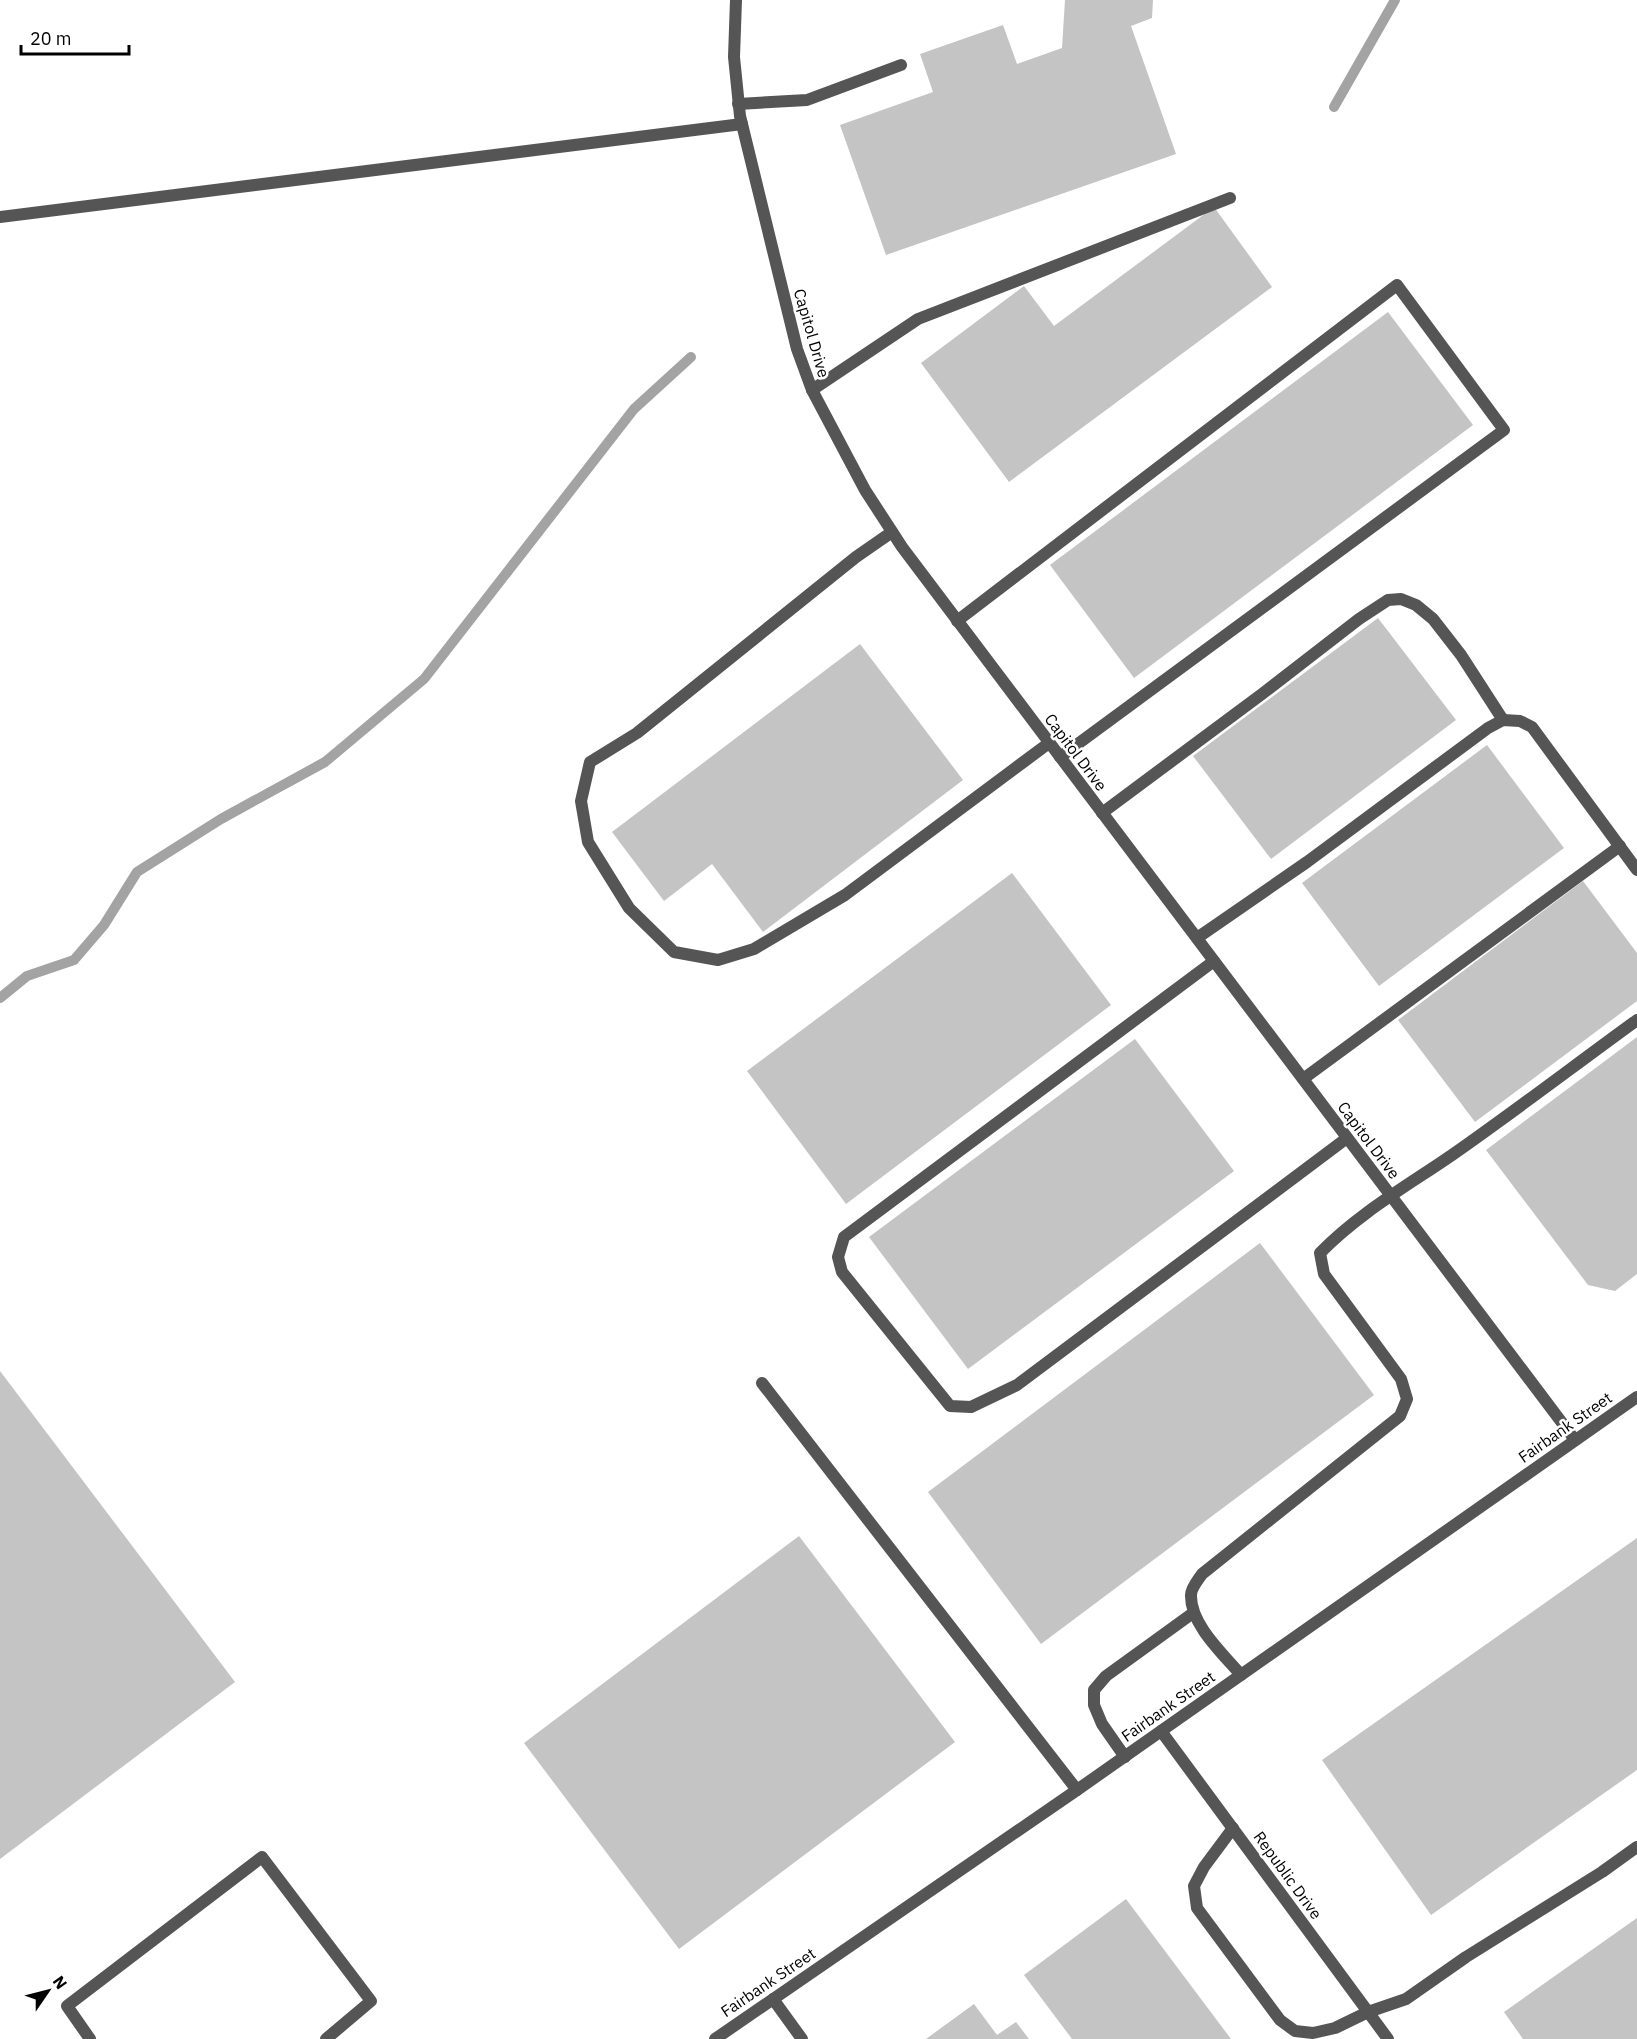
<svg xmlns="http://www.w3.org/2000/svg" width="1637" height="2039" viewBox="0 0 1637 2039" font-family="'IBM Plex Sans',sans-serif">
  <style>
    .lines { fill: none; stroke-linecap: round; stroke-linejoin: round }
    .stream { stroke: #a3a3a3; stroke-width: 10 }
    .building { fill: #c4c4c4 }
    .lane { stroke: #555; stroke-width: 12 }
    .street { stroke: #555; stroke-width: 12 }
    .labels { text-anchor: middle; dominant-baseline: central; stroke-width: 5; stroke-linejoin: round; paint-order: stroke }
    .street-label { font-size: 16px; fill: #000; stroke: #fff }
  </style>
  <rect width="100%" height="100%" fill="#fff"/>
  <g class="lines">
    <g class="stream">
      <path d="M 1334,107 L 1395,0"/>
      <path d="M 0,998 L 27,976 L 74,960 L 104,925 L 137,872 L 221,819 L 325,762 L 424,679 L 634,409 L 691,357"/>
    </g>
  </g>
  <g class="building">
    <path d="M 1065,0 L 1153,0 L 1152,18 L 1131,26 L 1176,154 L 886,255 L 840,125 L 933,92 L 920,54 L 1003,25 L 1017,64 L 1062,48 Z"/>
    <path d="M 1214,207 L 1272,287 L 1009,482 L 921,363 L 1024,286 L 1054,326 Z"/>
    <path d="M 1388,312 L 1473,425 L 1134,678 L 1050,565 Z"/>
    <path d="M 1378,618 L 1456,720 L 1271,859 L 1193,756 Z"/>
    <path d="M 860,644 L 963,780 L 763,932 L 712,864 L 664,901 L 612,832 Z"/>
    <path d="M 1487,745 L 1564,848 L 1379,986 L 1302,883 Z"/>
    <path d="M 1012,873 L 1111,1005 L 846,1204 L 747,1071 Z"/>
    <path d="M 1583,881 L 1637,953 L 1637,1001 L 1475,1122 L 1398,1020 Z"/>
    <path d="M 1637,1037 L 1637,1274 L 1615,1291 L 1588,1285 L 1486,1150 Z"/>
    <path d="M 1135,1039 L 1234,1171 L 968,1369 L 869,1237 Z"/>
    <path d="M 1260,1243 L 1374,1395 L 1041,1644 L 928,1492 Z"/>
    <path d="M 0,1371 L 235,1682 L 0,1859 Z"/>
    <path d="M 799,1536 L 955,1742 L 679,1949 L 524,1743 Z"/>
    <path d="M 1637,1538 L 1637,1770 L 1431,1915 L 1322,1760 Z"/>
    <path d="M 1126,1899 L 1231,2039 L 1072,2039 L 1024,1975 Z"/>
    <path d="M 1637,1918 L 1637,2039 L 1523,2039 L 1504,2012 Z"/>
    <path d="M 974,2004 L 997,2035 L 1016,2022 L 1029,2039 L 926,2039 Z"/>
  </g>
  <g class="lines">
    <g class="lane">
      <path d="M 738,104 L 807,100 L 901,65"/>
      <path d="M 0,217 L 742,124"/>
      <path d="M 812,390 L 918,319 L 1230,198"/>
      <path d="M 892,532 L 856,557 L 637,733 L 590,762 L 581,801 L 588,842 L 629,908 L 674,952 L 718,960 L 754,949 L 845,895 L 1049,743"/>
      <path d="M 957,621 L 1397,285 L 1504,430 L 1060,757"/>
      <path d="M 1102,813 L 1262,694 L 1359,619 L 1388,600 L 1401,599 L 1416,605 L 1433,619 L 1461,655 L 1503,720"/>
      <path d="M 1197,938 L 1307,862 L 1488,728 L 1503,720 L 1520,721 L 1532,727 L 1637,870"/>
      <path d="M 1214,961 L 844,1237 L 838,1257 L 842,1272 L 950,1406 L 971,1407 L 1017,1385 L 1347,1138"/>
      <path d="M 1303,1079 L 1620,846"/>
      <path d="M 762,1383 L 1077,1790"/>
      <path d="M 1241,1675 C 1223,1654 1190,1624 1191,1595 C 1191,1588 1198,1580 1202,1574 L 1400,1416 L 1407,1399 L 1401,1379 L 1324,1274 L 1320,1253 C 1359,1213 1407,1186 1452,1155 C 1515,1111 1575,1065 1637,1020"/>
      <path d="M 1125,1757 L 1102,1724 L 1094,1705 L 1094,1690 L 1106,1676 L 1193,1613"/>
      <path d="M 1233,1828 L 1204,1867 L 1194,1886 L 1197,1908 L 1280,2020 L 1295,2031 L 1313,2033 L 1335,2028 L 1368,2012 L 1406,1999 L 1466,1957 L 1602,1872 L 1637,1847"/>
      <path d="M 773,1999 L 802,2039"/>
      <path d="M 90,2039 L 67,2006 L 262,1857 L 371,2001 L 326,2039"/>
    </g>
    <g class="street">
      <path d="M 736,0 L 734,57 L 740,116 L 797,349 L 812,390 L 865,490 L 902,547 L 1575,1440"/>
      <path d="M 1161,1731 L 1388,2039"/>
      <path d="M 715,2039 L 1077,1790 L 1637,1397"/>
    </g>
  </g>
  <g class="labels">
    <g class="street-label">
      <text transform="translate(812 333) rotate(74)">Capitol Drive</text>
      <text transform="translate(1076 752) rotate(53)">Capitol Drive</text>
      <text transform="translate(1369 1140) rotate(53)">Capitol Drive</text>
      <text transform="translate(1565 1427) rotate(-35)">Fairbank Street</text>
      <text transform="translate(1168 1706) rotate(-35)">Fairbank Street</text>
      <text transform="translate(1288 1875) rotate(54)">Republic Drive</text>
      <text transform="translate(768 1982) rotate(-34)">Fairbank Street</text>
    </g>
  </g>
  <g transform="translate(48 1991) rotate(55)" stroke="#ffffff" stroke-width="4.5" paint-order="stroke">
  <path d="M0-4.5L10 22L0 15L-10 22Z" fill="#000000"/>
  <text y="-9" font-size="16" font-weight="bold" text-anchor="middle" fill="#000000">N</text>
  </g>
  <path d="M21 45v9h108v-9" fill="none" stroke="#000000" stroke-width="3"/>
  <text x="30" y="45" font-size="18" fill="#000000" stroke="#ffffff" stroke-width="4.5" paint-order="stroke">20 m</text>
</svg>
